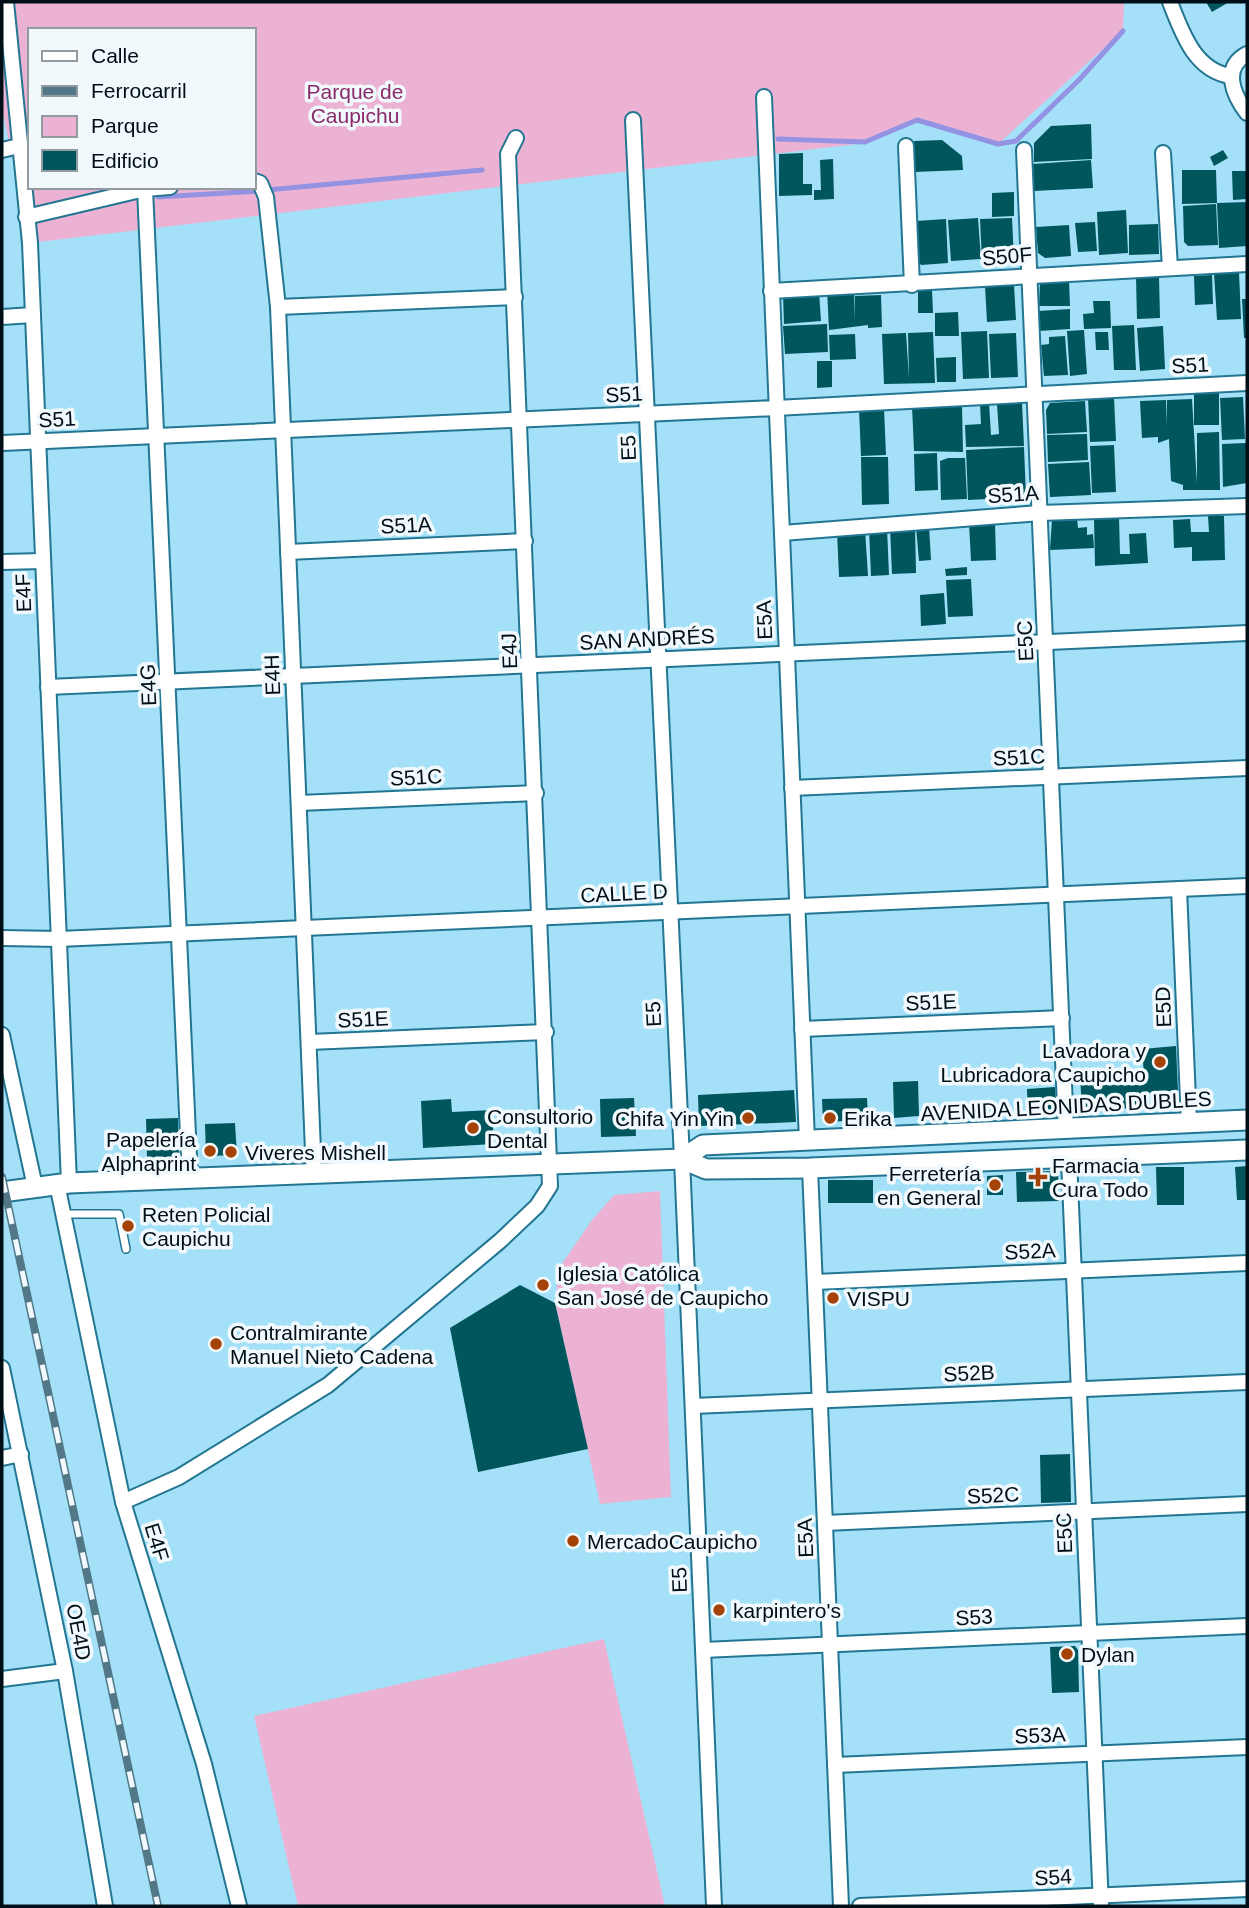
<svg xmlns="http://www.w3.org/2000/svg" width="1249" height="1908" viewBox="0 0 1249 1908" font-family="Helvetica,sans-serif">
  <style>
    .green { fill: #ebb2d3; fill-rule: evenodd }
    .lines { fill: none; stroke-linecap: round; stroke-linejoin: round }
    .stream { stroke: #9492e2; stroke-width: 5 }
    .building { fill: #01555c }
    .service-casing { stroke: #237691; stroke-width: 10 }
    .minor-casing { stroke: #237691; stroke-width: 18 }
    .secondary-casing { stroke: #237691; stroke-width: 23 }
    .service { stroke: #fff; stroke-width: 7 }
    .minor { stroke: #fff; stroke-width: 14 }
    .secondary { stroke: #fff; stroke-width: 19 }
    .rail-casing { stroke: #527888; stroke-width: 8 }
    .rail { stroke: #f1f9fc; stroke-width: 5; stroke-dasharray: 16; stroke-linecap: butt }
    .poi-dot { fill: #a54207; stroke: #f1f9fc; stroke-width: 2.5 }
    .labels { text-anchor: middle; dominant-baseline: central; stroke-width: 7; stroke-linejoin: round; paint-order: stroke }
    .park-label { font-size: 21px; fill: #8a2b6a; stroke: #f1f9fc }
    .street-label { font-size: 21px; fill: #000f17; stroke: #f1f9fc }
    .poi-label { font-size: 21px; fill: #000f17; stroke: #f1f9fc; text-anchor: start }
  </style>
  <rect width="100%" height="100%" fill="#a4e1f9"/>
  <g class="green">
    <path d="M 2,2 L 1124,2 L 1123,31 L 998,144 L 917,120 L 865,143 L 30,243 L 2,108 ZM 30,30 L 254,30 L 254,187 L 30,187 Z"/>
    <path d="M 660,1191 L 671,1497 L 600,1504 L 555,1303 L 559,1268 L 592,1220 L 614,1195 Z"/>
    <path d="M 604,1639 L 665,1906 L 298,1906 L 254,1716 Z"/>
  </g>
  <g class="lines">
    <g class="stream">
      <path d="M 778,139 L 865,142 L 917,120 L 998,144 L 1016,141 L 1079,80 L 1123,31"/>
      <path d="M 267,190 L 482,170"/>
      <path d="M 158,197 L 261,191"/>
    </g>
  </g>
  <g class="building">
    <path d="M 1206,2 L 1229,2 L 1212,12 Z"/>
    <path d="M 1091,124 L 1092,159 L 1034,162 L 1034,143 L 1051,126 Z"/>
    <path d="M 942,140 L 962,156 L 963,170 L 915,172 L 914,141 Z"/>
    <path d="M 1223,150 L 1228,158 L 1214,166 L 1210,157 Z"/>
    <path d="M 803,153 L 803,184 L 812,184 L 812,195 L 779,196 L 779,154 Z"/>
    <path d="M 833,159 L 834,199 L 814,200 L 814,190 L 821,190 L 820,160 Z"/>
    <path d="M 1091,160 L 1093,188 L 1034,191 L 1033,164 Z"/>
    <path d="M 1182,170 L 1216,170 L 1217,203 L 1182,204 Z"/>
    <path d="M 1232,171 L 1247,171 L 1247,199 L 1233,200 Z"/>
    <path d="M 1014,192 L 1014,216 L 992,217 L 992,193 Z"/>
    <path d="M 1247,202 L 1247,246 L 1219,248 L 1217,203 Z"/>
    <path d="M 1216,204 L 1218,245 L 1188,246 L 1184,242 L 1183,206 Z"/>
    <path d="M 1126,210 L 1128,253 L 1099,255 L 1097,212 Z"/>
    <path d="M 978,218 L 981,259 L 951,261 L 948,220 Z"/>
    <path d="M 1012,218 L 1014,259 L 982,261 L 980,219 Z"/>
    <path d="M 946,219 L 948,263 L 921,265 L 918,260 L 916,221 Z"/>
    <path d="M 1095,222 L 1097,251 L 1078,252 L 1075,223 Z"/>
    <path d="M 1158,224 L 1159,254 L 1129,255 L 1129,225 Z"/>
    <path d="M 1069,225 L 1071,256 L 1045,258 L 1038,253 L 1036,227 Z"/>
    <path d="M 1239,272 L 1241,319 L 1217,320 L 1214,273 Z"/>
    <path d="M 1212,275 L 1213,304 L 1195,305 L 1194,276 Z"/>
    <path d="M 1159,277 L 1160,318 L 1137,319 L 1136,278 Z"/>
    <path d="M 1069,280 L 1070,306 L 1039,306 L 1040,282 L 1062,283 L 1062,281 Z"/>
    <path d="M 1014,285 L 1016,320 L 987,322 L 985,286 Z"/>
    <path d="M 854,288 L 855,321 L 855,296 L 881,295 L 882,327 L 868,328 L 868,325 L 829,330 L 827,289 Z"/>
    <path d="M 932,290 L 933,313 L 918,313 L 918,291 Z"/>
    <path d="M 819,292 L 821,321 L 784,324 L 783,295 Z"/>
    <path d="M 1242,299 L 1247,299 L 1247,338 L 1244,338 Z"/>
    <path d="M 1093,301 L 1110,301 L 1111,328 L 1084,329 L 1083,314 L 1094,313 Z"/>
    <path d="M 1070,309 L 1070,329 L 1039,331 L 1038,311 Z"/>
    <path d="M 958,312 L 959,336 L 935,336 L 935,313 Z"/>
    <path d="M 827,324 L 828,352 L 785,354 L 783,326 Z"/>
    <path d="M 1134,325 L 1136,370 L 1114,370 L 1112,326 Z"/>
    <path d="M 1163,326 L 1165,369 L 1140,371 L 1137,328 Z"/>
    <path d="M 1084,330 L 1087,374 L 1070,376 L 1067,331 Z"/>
    <path d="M 987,331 L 989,378 L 963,379 L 961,332 Z"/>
    <path d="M 933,332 L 935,383 L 884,384 L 882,334 L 906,333 L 909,378 L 908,333 Z"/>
    <path d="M 1095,332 L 1108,332 L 1109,350 L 1096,350 Z"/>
    <path d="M 1016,333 L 1018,377 L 991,378 L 989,334 Z"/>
    <path d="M 855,334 L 856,359 L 830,360 L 829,335 Z"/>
    <path d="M 1065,336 L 1068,375 L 1044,376 L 1041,345 L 1049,344 L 1049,337 Z"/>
    <path d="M 956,357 L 956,382 L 937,382 L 936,358 Z"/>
    <path d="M 817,361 L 832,361 L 832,387 L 817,388 Z"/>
    <rect x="1194" y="393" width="25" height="32"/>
    <path d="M 1114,397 L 1116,441 L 1090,442 L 1088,398 Z"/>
    <path d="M 1243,397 L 1245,439 L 1222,440 L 1220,398 Z"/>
    <path d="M 1192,399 L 1197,484 L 1197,433 L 1219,432 L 1220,490 L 1183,490 L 1183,485 L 1171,481 L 1169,439 L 1158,443 L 1158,437 L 1142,438 L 1140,401 L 1166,400 L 1167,426 L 1167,400 Z"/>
    <path d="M 1085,401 L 1087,432 L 1047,434 L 1046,410 L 1050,403 Z"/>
    <path d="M 989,403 L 991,435 L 999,434 L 997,404 L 1022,403 L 1024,446 L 966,447 L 965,425 L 981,424 L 980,404 Z"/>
    <path d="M 938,405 L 962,406 L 963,452 L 914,451 L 912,406 Z"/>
    <path d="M 884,408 L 886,455 L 861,456 L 859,409 Z"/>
    <path d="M 1087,434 L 1088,460 L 1048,462 L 1047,435 Z"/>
    <path d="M 1246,443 L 1247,483 L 1223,487 L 1222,444 Z"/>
    <path d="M 1114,445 L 1116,492 L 1092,493 L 1090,446 Z"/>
    <path d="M 1024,447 L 1026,497 L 968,500 L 966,450 Z"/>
    <path d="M 937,453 L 938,490 L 915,491 L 914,454 Z"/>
    <path d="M 861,457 L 888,457 L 889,504 L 862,505 Z"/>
    <path d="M 948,458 L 965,458 L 967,499 L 941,500 L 940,461 Z"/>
    <path d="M 1089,462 L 1091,495 L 1050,497 L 1048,464 Z"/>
    <path d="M 1208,516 L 1224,516 L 1225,560 L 1192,561 L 1192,547 L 1174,548 L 1173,520 L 1190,519 L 1192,544 L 1191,532 L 1209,532 Z"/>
    <path d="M 1119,517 L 1120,554 L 1130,554 L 1129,534 L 1146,533 L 1148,563 L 1095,566 L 1094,518 Z"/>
    <path d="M 1077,518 L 1078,528 L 1087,527 L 1087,535 L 1093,534 L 1094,548 L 1050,550 L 1052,519 Z"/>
    <path d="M 995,522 L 996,560 L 971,561 L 969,523 Z"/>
    <path d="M 915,526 L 916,573 L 892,574 L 890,527 Z"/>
    <path d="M 929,526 L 931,560 L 919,561 L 916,527 Z"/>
    <path d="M 887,528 L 889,575 L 871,576 L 869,529 Z"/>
    <path d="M 865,529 L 868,576 L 839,577 L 837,531 Z"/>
    <path d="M 967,567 L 967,575 L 946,576 L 945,569 Z"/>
    <path d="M 971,579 L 973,616 L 948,617 L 946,580 Z"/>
    <path d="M 944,593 L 946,624 L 921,626 L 920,595 Z"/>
    <path d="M 1176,1046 L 1178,1091 L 1145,1093 L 1145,1107 L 1087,1111 L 1082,1106 L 1080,1078 L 1144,1075 L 1142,1049 Z"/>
    <path d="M 918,1081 L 919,1116 L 894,1118 L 893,1082 Z"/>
    <path d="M 1055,1087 L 1057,1114 L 1028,1115 L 1027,1089 Z"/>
    <path d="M 794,1090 L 796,1122 L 699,1126 L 698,1095 Z"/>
    <path d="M 634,1098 L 636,1136 L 601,1137 L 600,1099 Z"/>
    <path d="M 867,1098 L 868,1120 L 823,1122 L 822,1099 Z"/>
    <path d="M 451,1099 L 452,1112 L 492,1110 L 494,1144 L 423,1148 L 421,1101 Z"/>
    <path d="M 178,1118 L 179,1157 L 147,1158 L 146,1119 Z"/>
    <path d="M 235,1123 L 237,1155 L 206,1156 L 205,1124 Z"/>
    <path d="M 1247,1166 L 1247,1200 L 1237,1200 L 1235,1167 Z"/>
    <path d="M 1156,1167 L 1184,1167 L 1184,1205 L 1157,1205 Z"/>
    <path d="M 1058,1171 L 1059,1201 L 1017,1202 L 1016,1172 Z"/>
    <path d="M 1003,1175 L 1003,1195 L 987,1195 L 987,1176 Z"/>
    <rect x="828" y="1180" width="45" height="23"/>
    <path d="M 520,1285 L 555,1303 L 588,1449 L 478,1472 L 450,1328 Z"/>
    <path d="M 1070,1454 L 1071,1502 L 1041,1503 L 1040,1455 Z"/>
    <path d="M 1075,1646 L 1078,1650 L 1079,1692 L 1052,1693 L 1050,1647 Z"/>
  </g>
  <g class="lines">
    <defs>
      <path id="service" d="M 63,1214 L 119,1214 L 126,1249"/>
      <g id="minor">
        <path d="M 6,2 L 30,243 L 69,1183"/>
        <path d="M 1170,2 C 1182,33 1195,71 1231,76"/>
        <path d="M 1247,54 C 1221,68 1234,96 1247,113"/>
        <path d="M 764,97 L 807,1141"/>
        <path d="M 633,120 L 682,1159 L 714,1906"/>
        <path d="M 906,146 L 912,285"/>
        <path d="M 2,150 L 19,146"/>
        <path d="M 1024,150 L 1066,1130"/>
        <path d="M 1163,153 L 1170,268"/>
        <path d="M 254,181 L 260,183 L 266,197 L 278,307 L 314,1175"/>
        <path d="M 145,189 L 190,1179"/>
        <path d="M 26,217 L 145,189 L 170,187"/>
        <path d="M 771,291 L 1247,264"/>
        <path d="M 278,307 L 515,297"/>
        <path d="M 2,317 L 33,315"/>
        <path d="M 2,443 L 776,408 L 1247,383"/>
        <path d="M 782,533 L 1040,513 L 1247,506"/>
        <path d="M 288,552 L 525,541"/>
        <path d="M 2,562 L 43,561"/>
        <path d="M 48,687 L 1247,633"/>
        <path d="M 792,788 L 1247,768"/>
        <path d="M 299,803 L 536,793"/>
        <path d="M 1179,889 L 1189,1123"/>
        <path d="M 2,938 L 59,939 L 1247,886"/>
        <path d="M 802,1029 L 1062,1018"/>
        <path d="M 2,1035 L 35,1187"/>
        <path d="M 309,1042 L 546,1032"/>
        <path d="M 1069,1159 L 1101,1906"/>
        <path d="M 810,1168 L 841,1906"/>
        <path d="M 57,1184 L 123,1502 L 204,1764 L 239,1906"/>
        <path d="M 815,1282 L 1247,1263"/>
        <path d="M 2,1368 L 65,1671 L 105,1906"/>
        <path d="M 693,1406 L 1247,1382"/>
        <path d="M 2,1458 L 21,1454"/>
        <path d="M 123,1502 L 179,1477 L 328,1385 L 500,1241 L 537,1206 L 550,1186 L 508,154 L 516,138"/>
        <path d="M 825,1523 L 1247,1504"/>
        <path d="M 703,1650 L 1247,1626"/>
        <path d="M 2,1679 L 65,1671"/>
        <path d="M 835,1765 L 1247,1747"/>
        <path d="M 860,1906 L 1247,1889"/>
      </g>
      <g id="secondary">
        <path d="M 682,1159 L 703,1145 L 1247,1120"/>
        <path d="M 2,1192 L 69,1183 L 682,1159 L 706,1169 L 810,1168 L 1247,1150"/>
      </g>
    </defs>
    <use href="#service" class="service-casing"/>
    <use href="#minor" class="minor-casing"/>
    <use href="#secondary" class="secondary-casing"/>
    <use href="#service" class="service"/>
    <use href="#minor" class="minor"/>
    <use href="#secondary" class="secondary"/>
    <defs>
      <path id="rail" d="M 2,1177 L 158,1906"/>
    </defs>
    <use href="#rail" class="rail-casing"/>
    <use href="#rail" class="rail"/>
  </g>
  <g class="poi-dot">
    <circle cx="1160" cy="1062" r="7"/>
    <circle cx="748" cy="1118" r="7"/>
    <circle cx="830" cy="1118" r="7"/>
    <circle cx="473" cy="1128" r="7"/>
    <circle cx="210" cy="1151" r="7"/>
    <circle cx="231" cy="1152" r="7"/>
    <path d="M1034.5 1166.5h7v7h7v7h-7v7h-7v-7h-7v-7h7z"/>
    <circle cx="995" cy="1185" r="7"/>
    <circle cx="128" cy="1226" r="7"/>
    <circle cx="543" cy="1285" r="7"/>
    <circle cx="833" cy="1298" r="7"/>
    <circle cx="216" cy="1344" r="7"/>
    <circle cx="573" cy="1541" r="7"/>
    <circle cx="719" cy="1610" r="7"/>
    <circle cx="1067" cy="1654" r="7"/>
  </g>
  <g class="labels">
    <g class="park-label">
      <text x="355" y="91">Parque de<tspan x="355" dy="24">Caupichu</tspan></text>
    </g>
    <g class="street-label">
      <text transform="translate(1007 256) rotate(-5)">S50F</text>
      <text transform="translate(1190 365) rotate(-3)">S51</text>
      <text transform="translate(624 394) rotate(-3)">S51</text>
      <text transform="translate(57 419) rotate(-3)">S51</text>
      <text transform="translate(628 448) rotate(-92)">E5</text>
      <text transform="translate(1013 494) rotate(-4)">S51A</text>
      <text transform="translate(406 525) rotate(-3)">S51A</text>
      <text transform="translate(23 593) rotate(-92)">E4F</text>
      <text transform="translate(764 620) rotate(-92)">E5A</text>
      <text transform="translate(647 639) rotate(-3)">SAN ANDRÉS</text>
      <text transform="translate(1025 641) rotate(-93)">E5C</text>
      <text transform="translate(509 651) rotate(-92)">E4J</text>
      <text transform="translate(272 675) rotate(-92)">E4H</text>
      <text transform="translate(148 685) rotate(-92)">E4G</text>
      <text transform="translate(1019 757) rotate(-3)">S51C</text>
      <text transform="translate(416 777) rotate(-3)">S51C</text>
      <text transform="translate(624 893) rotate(-3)">CALLE D</text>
      <text transform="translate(931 1002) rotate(-3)">S51E</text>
      <text transform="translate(1163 1007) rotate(-92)">E5D</text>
      <text transform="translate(653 1014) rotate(-93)">E5</text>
      <text transform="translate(363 1019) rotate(-3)">S51E</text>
      <text transform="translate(1066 1106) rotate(-3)">AVENIDA LEONIDAS DUBLES</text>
      <text transform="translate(1030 1251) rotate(-3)">S52A</text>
      <text transform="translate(969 1373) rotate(-3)">S52B</text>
      <text transform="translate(993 1495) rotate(-3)">S52C</text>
      <text transform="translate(1064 1533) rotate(-92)">E5C</text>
      <text transform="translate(805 1538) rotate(-92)">E5A</text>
      <text transform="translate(157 1542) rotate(73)">E4F</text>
      <text transform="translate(679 1580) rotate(-92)">E5</text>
      <text transform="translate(974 1617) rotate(-3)">S53</text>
      <text transform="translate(79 1632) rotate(79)">OE4D</text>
      <text transform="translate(1040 1735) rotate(-3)">S53A</text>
      <text transform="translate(1053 1877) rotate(-3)">S54</text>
    </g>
    <g class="poi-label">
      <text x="1146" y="1050" text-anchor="end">Lavadora y<tspan x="1146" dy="24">Lubricadora Caupicho</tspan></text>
      <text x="487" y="1116">Consultorio<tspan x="487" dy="24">Dental</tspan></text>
      <text x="734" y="1118" text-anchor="end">Chifa Yin Yin</text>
      <text x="844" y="1118">Erika</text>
      <text x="196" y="1139" text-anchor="end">Papelería<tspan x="196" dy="24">Alphaprint</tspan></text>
      <text x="245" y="1152">Viveres Mishell</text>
      <text x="1052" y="1165">Farmacia<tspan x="1052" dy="24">Cura Todo</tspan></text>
      <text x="981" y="1173" text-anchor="end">Ferretería<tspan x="981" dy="24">en General</tspan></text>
      <text x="142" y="1214">Reten Policial<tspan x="142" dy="24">Caupichu</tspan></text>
      <text x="557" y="1273">Iglesia Católica<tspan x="557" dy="24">San José de Caupicho</tspan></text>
      <text x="847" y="1298">VISPU</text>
      <text x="230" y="1332">Contralmirante<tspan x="230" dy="24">Manuel Nieto Cadena</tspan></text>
      <text x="587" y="1541">MercadoCaupicho</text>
      <text x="733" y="1610">karpintero's</text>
      <text x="1081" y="1654">Dylan</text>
    </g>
  </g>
  <rect width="1249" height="1908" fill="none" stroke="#000f17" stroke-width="7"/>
  <rect x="28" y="28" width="228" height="161" fill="#f1f9fc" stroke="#919ba0" stroke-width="2"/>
  <rect x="42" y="51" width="35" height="10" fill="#ffffff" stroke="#919ba0" stroke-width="2"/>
  <text x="91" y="63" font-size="21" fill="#000f17">Calle</text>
  <rect x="42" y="86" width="35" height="10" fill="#527888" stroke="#919ba0" stroke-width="2"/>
  <text x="91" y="98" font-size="21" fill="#000f17">Ferrocarril</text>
  <rect x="42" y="116" width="35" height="21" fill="#ebb2d3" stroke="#919ba0" stroke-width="2"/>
  <text x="91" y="133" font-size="21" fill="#000f17">Parque</text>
  <rect x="42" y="150" width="35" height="21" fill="#01555c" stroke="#919ba0" stroke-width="2"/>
  <text x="91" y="168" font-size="21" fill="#000f17">Edificio</text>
</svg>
